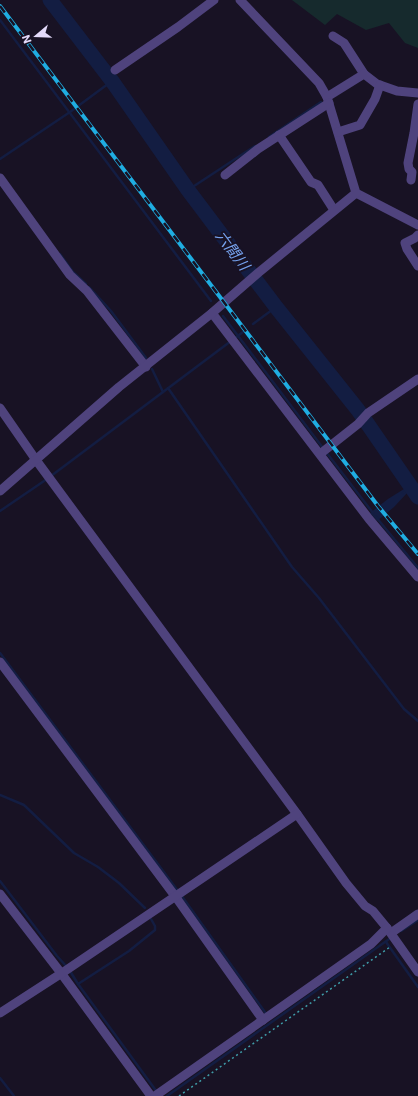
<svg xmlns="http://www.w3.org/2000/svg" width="418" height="1096" viewBox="0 0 418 1096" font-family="Commissioner,'Noto Sans JP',sans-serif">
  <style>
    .green { fill: #162a2d }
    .water { fill: #131d42 }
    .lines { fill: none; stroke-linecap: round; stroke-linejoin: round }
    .stream { stroke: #131d42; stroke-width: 2.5 }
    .river { stroke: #131d42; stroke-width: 15 }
    .path { stroke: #3f9da9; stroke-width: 1.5; stroke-dasharray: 2 3; stroke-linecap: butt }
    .minor { stroke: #4f437d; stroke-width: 9 }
    .rail-casing { stroke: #1fade1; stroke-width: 4 }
    .rail { stroke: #181224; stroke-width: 2.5; stroke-dasharray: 8; stroke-linecap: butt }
    .labels { text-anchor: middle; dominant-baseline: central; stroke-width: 4; stroke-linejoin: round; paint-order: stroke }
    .water-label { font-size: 15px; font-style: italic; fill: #75a1ed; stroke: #181224 }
  </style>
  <rect width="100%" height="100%" fill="#181224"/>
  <path class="green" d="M 292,0 L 418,0 L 418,48 L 405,43 L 389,23 L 366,30 L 337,14 L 325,25 Z"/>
  <path class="water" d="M 404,489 L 407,493 L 394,507 L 377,521 L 370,513 L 388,499 Z"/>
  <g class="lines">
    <g class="stream">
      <path d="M 0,20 L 211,301"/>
      <path d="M 269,137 L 321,102"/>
      <path d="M 0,159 L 70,112 L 112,81"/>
      <path d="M 188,190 L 255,146"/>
      <path d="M 60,254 L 73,272 L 86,284"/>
      <path d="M 89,287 L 111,311 L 146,358"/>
      <path d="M 223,316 L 323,448"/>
      <path d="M 253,324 L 276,307"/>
      <path d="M 152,369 L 163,392 L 243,332"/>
      <path d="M 168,388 L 292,567 L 319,598 L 404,709 L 418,721"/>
      <path d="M 326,452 L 373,513"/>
      <path d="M 51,476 L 163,392"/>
      <path d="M 403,493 L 411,487"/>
      <path d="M 0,511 L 47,479"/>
      <path d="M 376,517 L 418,568"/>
      <path d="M 0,653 L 178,891"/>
      <path d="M 0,795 L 24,805 L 74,853 L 98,867 L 119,883 L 145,908"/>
      <path d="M 0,881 L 57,956 L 67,967"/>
      <path d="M 181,895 L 267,1015"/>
      <path d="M 401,931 L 418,920"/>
      <path d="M 386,942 L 418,987"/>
      <path d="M 70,971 L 78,984 L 157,1092"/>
      <path d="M 78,984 L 129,951 L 155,930 L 155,926 L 151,919"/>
      <path d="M 0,1078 L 14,1096"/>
      <path d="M 167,1096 L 392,937"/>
    </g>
    <path class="river" d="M 50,0 L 112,81 L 188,190 L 276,307 L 358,410 L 418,497"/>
    <path class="path" d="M 179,1096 L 390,947"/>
    <g class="minor">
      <path d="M 240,0 L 319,83 L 327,97 L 356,193 L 418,225"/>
      <path d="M 333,36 L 344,43 L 364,74"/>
      <path d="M 115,70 L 178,27 L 214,0"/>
      <path d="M 327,97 L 364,74 L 377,84 L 397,91 L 418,93"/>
      <path d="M 338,132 L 360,125 L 375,99 L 380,85"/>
      <path d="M 279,135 L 311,182 L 318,185 L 334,210"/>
      <path d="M 225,175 L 258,149 L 329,103"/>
      <path d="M 0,178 L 70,275 L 87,291 L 146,367"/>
      <path d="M 411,180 L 412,172 L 409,169 L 408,163 L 414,133 L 418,104"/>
      <path d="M 418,235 L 415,238 L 405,243 L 407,249 L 418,266"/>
      <path d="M 212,313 L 369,519 L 418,577"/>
      <path d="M 0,408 L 36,460 L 297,814 L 346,883 L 365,906 L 373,911 L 387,928 L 418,972"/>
      <path d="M 320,454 L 358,424 L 368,413 L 418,379"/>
      <path d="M 0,491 L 119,387 L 212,313 L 258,273 L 356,193"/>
      <path d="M 0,662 L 175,896 L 263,1020"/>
      <path d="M 0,894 L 61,973 L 151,1096"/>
      <path d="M 391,933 L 418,914"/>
      <path d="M 0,1013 L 65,971 L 297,814"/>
      <path d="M 155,1096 L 371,944 L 387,928"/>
    </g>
    <defs>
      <path id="rail" d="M 0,6 L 378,506 L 418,554"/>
    </defs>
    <use href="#rail" class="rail-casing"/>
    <use href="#rail" class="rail"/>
  </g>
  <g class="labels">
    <g class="water-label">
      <text transform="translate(233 250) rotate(53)">六間川</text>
    </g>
  </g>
  <g transform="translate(36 36) rotate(251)" stroke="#181224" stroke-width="3" paint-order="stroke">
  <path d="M0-3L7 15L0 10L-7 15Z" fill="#e3dafa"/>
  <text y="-6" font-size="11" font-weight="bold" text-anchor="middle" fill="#e3dafa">N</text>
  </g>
</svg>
